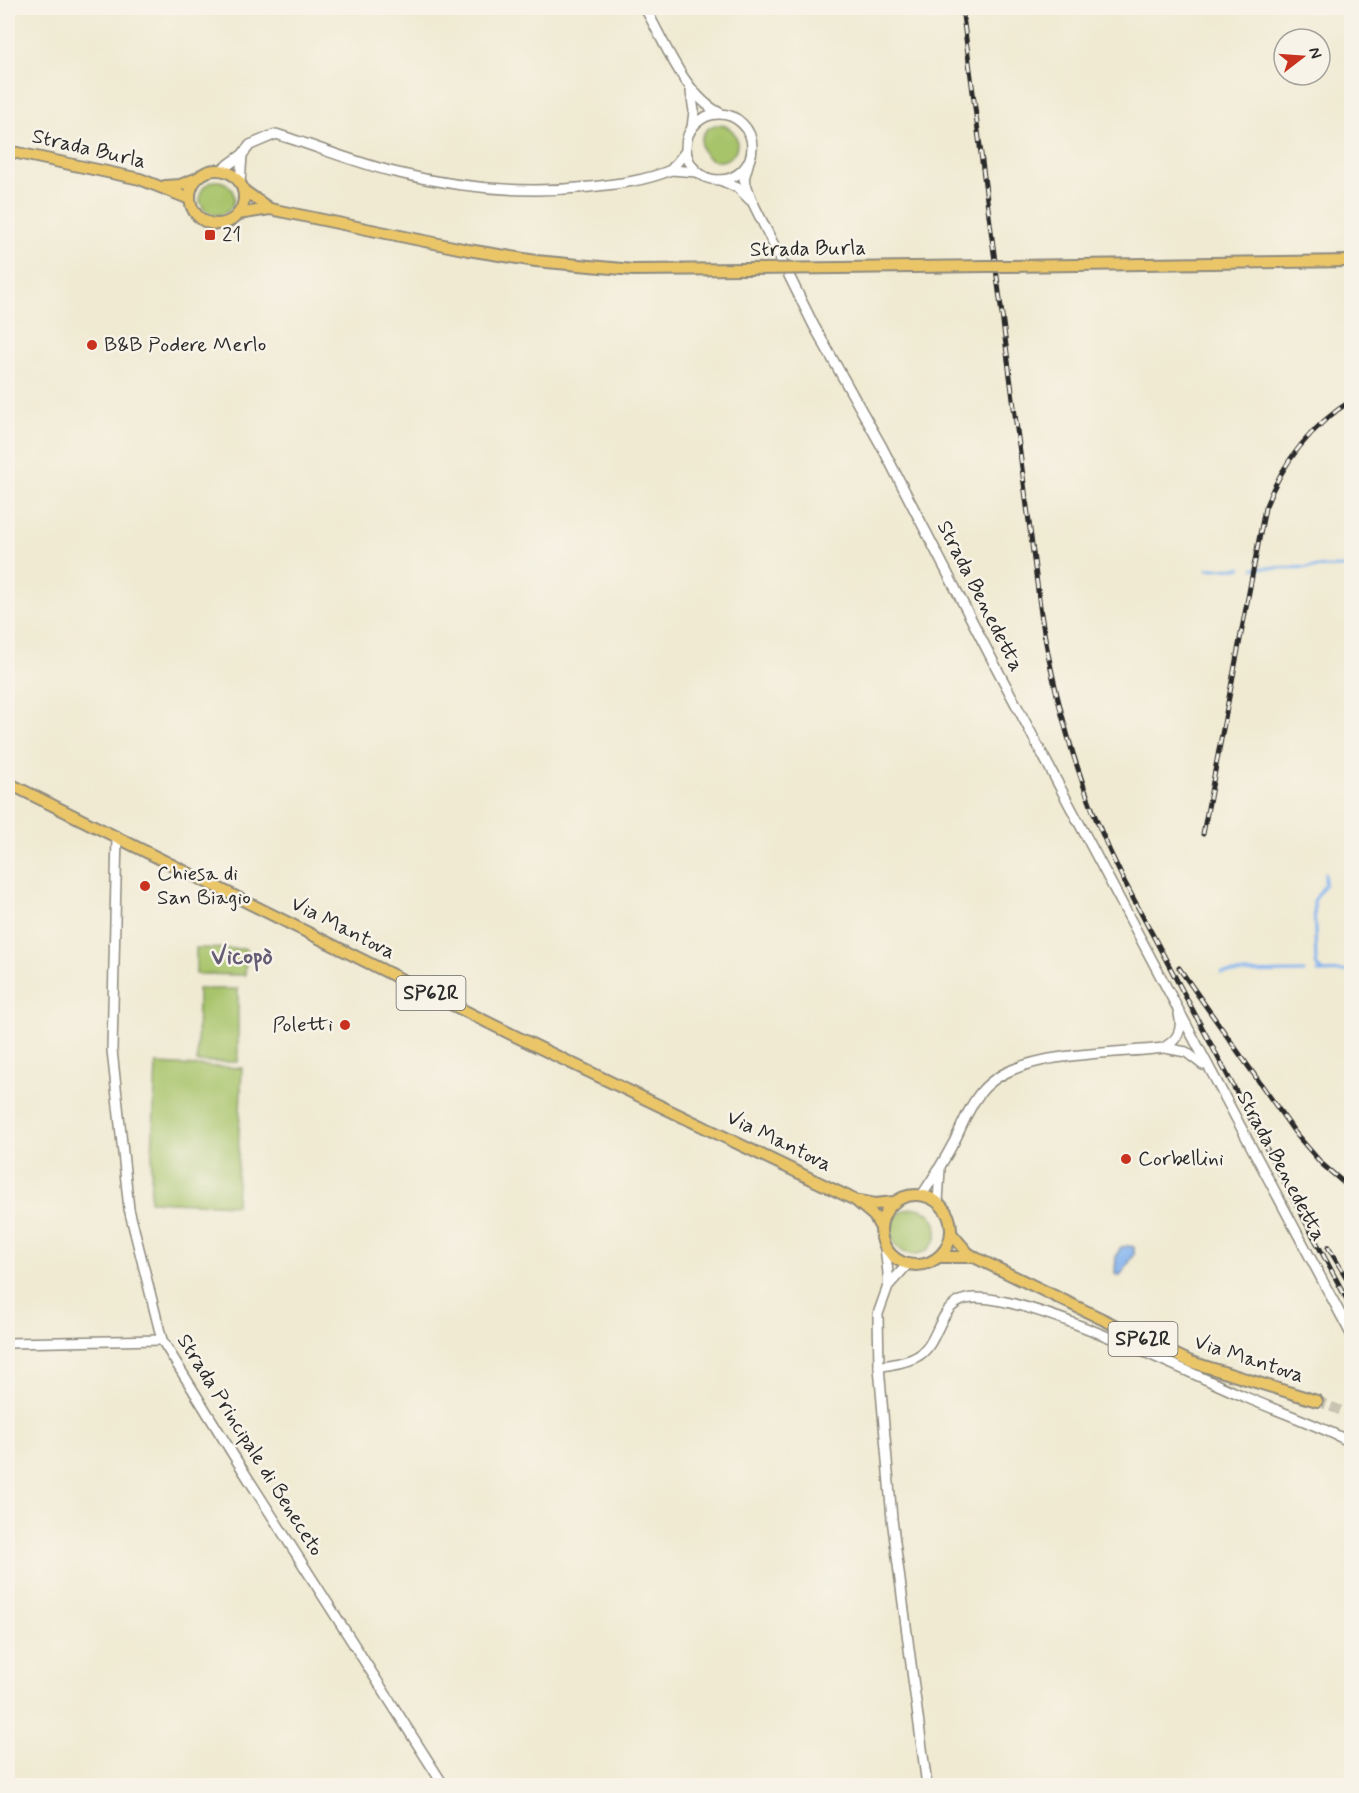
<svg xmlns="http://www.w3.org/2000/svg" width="1359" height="1793" viewBox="0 0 1359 1793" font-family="Mynerve,sans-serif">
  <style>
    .green { fill: #a8c46b; stroke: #6a784b; stroke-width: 1.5 }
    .water { fill: #83b4ef; stroke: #57708d; stroke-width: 1.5 }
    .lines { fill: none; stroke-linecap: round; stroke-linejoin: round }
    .stream { stroke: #83b4ef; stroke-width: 3 }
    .major-tunnel { stroke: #c9c4b1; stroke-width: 10; stroke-dasharray: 10 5; stroke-linecap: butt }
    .minor-casing { stroke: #8e8a7e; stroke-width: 12 }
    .major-casing { stroke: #8e8a7e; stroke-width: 14 }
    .minor { stroke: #fff; stroke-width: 9 }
    .major { stroke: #ebc669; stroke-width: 10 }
    .rail-casing { stroke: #2b2b2b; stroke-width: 5 }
    .rail { stroke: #f7f3e8; stroke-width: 3; stroke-dasharray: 9; stroke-linecap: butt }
    .major-bridge-casing { stroke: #8e8a7e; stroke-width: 14; stroke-linecap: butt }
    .major-bridge { stroke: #ebc669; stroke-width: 10 }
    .poi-dot { fill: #c8321e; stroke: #f7f3e8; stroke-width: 2 }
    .labels { text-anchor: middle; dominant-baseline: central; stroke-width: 5; stroke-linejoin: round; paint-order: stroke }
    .shield { fill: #f7f3e8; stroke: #686764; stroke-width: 1.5 }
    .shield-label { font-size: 20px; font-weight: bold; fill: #2b2b2b }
    .street-label { font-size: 21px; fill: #2b2b2b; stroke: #f7f3e8 }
    .poi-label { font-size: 21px; fill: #2b2b2b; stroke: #f7f3e8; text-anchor: start }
    .quarter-label { font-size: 24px; font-weight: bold; fill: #645b74; stroke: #f7f3e8 }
  </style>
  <rect width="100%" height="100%" fill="#f7f3e8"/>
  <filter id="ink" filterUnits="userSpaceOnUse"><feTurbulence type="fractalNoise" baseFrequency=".0167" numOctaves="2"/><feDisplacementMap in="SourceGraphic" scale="12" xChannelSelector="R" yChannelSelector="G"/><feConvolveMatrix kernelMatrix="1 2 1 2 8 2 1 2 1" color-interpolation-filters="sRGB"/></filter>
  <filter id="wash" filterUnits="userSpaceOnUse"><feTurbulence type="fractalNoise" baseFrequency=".008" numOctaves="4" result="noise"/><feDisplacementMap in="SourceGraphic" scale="24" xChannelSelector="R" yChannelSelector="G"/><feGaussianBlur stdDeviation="1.35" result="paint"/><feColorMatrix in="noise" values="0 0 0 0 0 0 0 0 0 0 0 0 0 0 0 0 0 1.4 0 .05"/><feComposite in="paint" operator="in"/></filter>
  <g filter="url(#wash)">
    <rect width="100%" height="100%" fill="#f0ead2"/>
    <g class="green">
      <circle cx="719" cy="143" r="18"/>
      <circle cx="217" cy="198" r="17"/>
      <path d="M 196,948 L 246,949 L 245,975 L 196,974 Z"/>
      <path d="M 198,989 L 238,989 L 238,1062 L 197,1062 Z"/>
      <path d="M 156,1064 L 242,1068 L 236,1205 L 150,1201 Z"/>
      <circle cx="914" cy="1231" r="23"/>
    </g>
    <path class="water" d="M 1129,1246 L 1134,1247 L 1134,1255 C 1130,1260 1123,1273 1119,1276 L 1115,1274 L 1116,1256 L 1121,1247 Z"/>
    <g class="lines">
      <g class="stream">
        <path d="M 1254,568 L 1352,567"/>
        <path d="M 1207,569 L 1241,568"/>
        <path d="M 1323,971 L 1317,967 L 1316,962 L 1314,901 L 1325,884 L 1325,873"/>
        <path d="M 1318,972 L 1352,971"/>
        <path d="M 1221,973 L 1304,972"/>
      </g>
    </g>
  </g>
  <g filter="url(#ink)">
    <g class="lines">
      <path class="major-tunnel" d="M 1317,1401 L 1352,1415"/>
      <defs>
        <g id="minor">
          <path d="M 645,8 C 664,41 685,96 720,113"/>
          <path d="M 691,92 L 694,111 L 692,128"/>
          <circle cx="719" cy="147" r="33"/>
          <path d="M 686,151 L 671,170 L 697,172"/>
          <path d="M 749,161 L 744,179 L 753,203 L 814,326 L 882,447 L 996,667 L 1352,1336"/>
          <path d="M 221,170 L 242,155 L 250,145 L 276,134 C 315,146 354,162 394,172 C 458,188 525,194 590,187 C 617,184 645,181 671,170"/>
          <path d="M 720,180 L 738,188 L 750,200"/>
          <path d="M 240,183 L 242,155"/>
          <path d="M 117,836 L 112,1050 L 129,1209 L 162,1340 L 237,1461 L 444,1786"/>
          <path d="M 1165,1048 L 1186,1052 L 1203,1065"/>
          <path d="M 922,1195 C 934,1177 945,1159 955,1140 C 963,1124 969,1106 981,1092 C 1015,1049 1112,1055 1163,1048 C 1178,1040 1183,1030 1179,1014"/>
          <path d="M 938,1202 L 940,1169"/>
          <path d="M 885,1247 L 888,1273 L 888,1286 L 878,1314 L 879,1367 L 892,1519 L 927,1786"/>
          <path d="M 888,1286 L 908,1264"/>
          <path d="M 8,1343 L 162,1340"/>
          <path d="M 879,1367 C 892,1364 907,1363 918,1356 C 940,1343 937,1306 966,1299 C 1016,1288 1189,1373 1243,1396 C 1279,1412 1317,1424 1352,1443"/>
        </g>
        <g id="major">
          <path d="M 8,151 L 140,179 L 190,199"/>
          <circle cx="217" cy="197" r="27"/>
          <path d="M 165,186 L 180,185 L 198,178"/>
          <path d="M 243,190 L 270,209 L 468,250 L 536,261 L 633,270 L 745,269"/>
          <path d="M 238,214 L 270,209"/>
          <path d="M 1010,266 L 1352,261"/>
          <path d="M 839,268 L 988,266"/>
          <path d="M 8,783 L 513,1035 L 855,1200 L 874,1216 L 881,1228"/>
          <circle cx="916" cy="1230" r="35"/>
          <path d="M 859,1201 L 875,1204 L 894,1202"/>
          <path d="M 951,1233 L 968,1253 L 976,1258 L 1191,1362 L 1317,1401"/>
          <path d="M 940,1257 L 973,1257"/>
        </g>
      </defs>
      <use href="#minor" class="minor-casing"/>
      <use href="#major" class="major-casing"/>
      <use href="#minor" class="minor"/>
      <use href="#major" class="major"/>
      <defs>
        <g id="rail">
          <path d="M 962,8 L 1041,614 C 1056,708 1081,796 1124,881 L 1352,1309"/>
          <path d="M 1203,834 L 1265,508 C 1282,463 1311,426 1352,400"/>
          <path d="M 1179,968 L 1296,1134 L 1322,1164 L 1352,1190"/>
          <path d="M 1328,1247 L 1352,1287"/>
        </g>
      </defs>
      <use href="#rail" class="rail-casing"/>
      <use href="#rail" class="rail"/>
      <defs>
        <g id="major-bridge">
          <path d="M 988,266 L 1010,266"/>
          <path d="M 745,269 L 839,268"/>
        </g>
      </defs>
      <use href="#major-bridge" class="major-bridge-casing"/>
      <use href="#major-bridge" class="major-bridge"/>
    </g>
  </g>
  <g class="poi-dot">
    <rect x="204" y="229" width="12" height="12" rx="3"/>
    <circle cx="92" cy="345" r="6"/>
    <circle cx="145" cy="886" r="6"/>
    <circle cx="345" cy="1025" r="6"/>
    <circle cx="1126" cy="1159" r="6"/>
  </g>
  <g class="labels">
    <g class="shield">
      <rect x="396.5" y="976" width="69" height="34" rx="4.5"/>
      <rect x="1108.5" y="1322" width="69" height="34" rx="4.5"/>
    </g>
    <g class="shield-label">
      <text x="431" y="993">SP62R</text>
      <text x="1143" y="1339">SP62R</text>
    </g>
    <g class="street-label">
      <text transform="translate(89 149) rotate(13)">Strada Burla</text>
      <text transform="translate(808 249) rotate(-1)">Strada Burla</text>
      <text transform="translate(980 596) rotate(63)">Strada Benedetta</text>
      <text transform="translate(343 928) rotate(27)">Via Mantova</text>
      <text transform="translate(779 1141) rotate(26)">Via Mantova</text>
      <text transform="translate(1281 1166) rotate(62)">Strada Benedetta</text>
      <text transform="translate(1249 1359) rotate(18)">Via Mantova</text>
      <text transform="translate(250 1445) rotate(58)">Strada Principale di Beneceto</text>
    </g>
    <g class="poi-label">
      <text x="222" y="235">21</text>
      <text x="104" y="345">B&amp;B Podere Merlo</text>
      <text x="157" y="874">Chiesa di<tspan x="157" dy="24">San Biagio</tspan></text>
      <text x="333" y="1025" text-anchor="end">Poletti</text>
      <text x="1138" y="1159">Corbellini</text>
    </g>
    <g class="quarter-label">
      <text x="242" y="957">Vicopò</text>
    </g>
  </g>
  <rect width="1359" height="1793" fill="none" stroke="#f7f3e8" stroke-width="30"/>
  <g transform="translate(1302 57) rotate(73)"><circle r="28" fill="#f7f3e8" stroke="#a5a39c" stroke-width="1.5"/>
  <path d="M0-4.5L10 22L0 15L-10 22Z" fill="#c8321e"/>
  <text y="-9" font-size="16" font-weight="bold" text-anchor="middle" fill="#2b2b2b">N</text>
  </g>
</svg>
